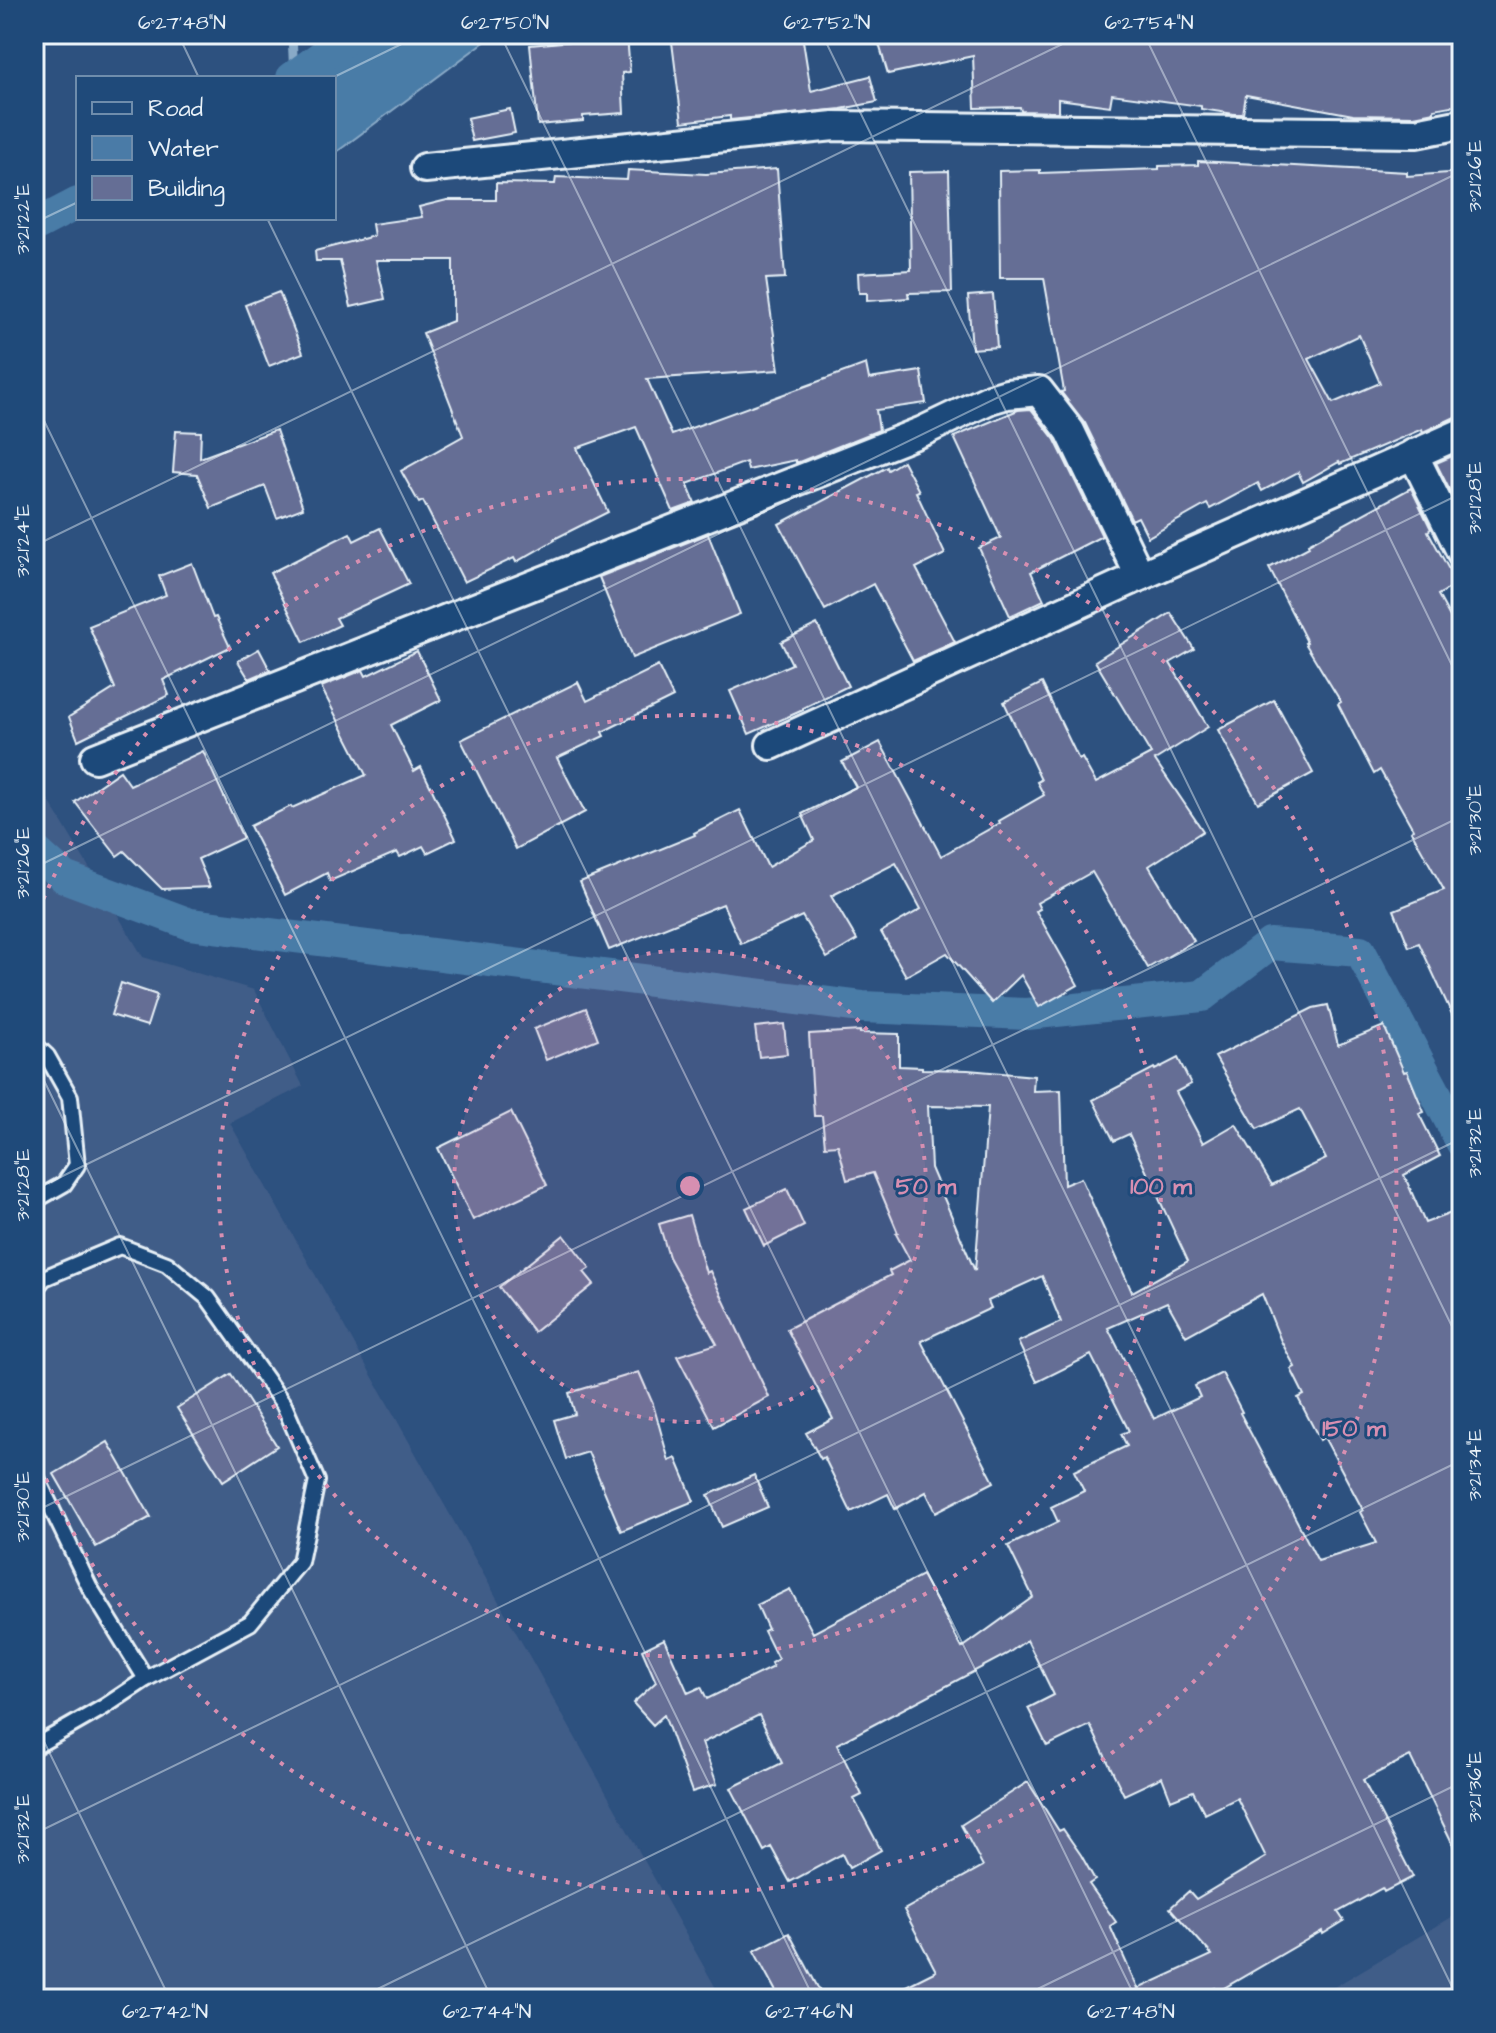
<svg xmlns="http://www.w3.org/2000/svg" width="1496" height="2033" viewBox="0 0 1496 2033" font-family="'Architects Daughter',sans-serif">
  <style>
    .built { fill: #415d88 }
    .water { fill: #4a7ba7; stroke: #89aac7; stroke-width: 2 }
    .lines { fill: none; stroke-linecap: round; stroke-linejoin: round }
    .stream { stroke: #89aac7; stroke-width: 9 }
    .canal { stroke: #4a7ba7; stroke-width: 32 }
    .building { fill: #656e95; stroke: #e8f1f8; stroke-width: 2; fill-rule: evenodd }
    .service-casing { stroke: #e8f1f8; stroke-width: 20 }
    .minor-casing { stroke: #e8f1f8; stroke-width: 34 }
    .service { stroke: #1f4a7a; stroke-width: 14 }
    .minor { stroke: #1f4a7a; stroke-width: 28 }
    .ticks { fill: none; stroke: #e8f1f8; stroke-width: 2; stroke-opacity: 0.45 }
    .ring { fill: none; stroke: #d78fb1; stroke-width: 4; stroke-dasharray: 4 8 }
    .centre { fill: #d78fb1; stroke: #1f4a7a; stroke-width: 4 }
    .ring-label { font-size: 24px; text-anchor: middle; font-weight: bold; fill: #d78fb1; stroke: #1f4a7a; stroke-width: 6; stroke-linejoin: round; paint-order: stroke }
    .neatline { fill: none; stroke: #e8f1f8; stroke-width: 3 }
    .ticks-label { font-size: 20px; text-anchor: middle; fill: #e8f1f8 }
  </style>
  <rect width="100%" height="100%" fill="#2d517f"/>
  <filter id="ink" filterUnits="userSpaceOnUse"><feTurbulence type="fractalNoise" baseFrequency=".0125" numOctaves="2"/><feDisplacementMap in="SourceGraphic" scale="16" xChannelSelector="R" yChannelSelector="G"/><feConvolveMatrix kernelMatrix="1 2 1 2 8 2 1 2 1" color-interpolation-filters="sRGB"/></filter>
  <g filter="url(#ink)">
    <g class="built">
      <path d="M 34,776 L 143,957 L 254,990 L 303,1086 L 230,1123 L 722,1999 L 34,1999 Z"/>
      <path d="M 1462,1911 L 1462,1999 L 1314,1999 Z"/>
    </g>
    <path class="water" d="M 315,34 L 495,34 L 334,154 L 334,78 L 310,78 Z"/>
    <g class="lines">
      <path class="stream" d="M 292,34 L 294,77"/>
      <g class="canal">
        <path d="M 292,78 L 352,34"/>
        <path d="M 34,226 L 78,203"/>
        <path d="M 34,850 L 64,877 L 190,924 L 862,1007 L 1027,1014 L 1202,996 L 1270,944 L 1360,951 L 1462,1143"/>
      </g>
    </g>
    <g class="building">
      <path d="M 671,34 L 802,34 L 811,91 L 870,76 L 877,102 L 841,109 L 730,120 L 730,116 L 682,122 Z"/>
      <path d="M 876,34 L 1296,34 L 1362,46 L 1362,34 L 1462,34 L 1462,104 L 1434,109 L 1434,112 L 1414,116 L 1353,115 L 1246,95 L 1243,114 L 1234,114 L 1201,109 L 1201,106 L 1112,94 L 1110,106 L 1058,99 L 1058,112 L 1021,111 L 1020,107 L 975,108 L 973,56 L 888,74 Z"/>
      <path d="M 627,36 L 630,72 L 622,73 L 624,113 L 583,116 L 583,121 L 538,125 L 530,45 Z"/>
      <path d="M 510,109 L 515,133 L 472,141 L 467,118 Z"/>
      <path d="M 1198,161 L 1407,172 L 1407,176 L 1462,172 L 1462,416 L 1455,417 L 1423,432 L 1422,429 L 1340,464 L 1339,462 L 1303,482 L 1298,472 L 1262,491 L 1258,483 L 1210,509 L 1207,504 L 1148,537 L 1138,517 L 1132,520 L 1085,423 L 1061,392 L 1064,391 L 1044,278 L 1000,278 L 999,171 L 1040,170 L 1040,173 L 1159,169 L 1159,166 L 1198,165 ZM 1359,335 L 1380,383 L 1333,403 L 1309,359 Z"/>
      <path d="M 777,169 L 785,278 L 766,279 L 779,370 L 647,379 L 672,435 L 866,364 L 869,379 L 921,371 L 926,403 L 876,410 L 879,430 L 799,462 L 796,462 L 796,460 L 748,470 L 746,462 L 687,484 L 695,503 L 673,511 L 636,427 L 577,448 L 608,512 L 554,539 L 555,540 L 516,562 L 514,558 L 464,582 L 423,501 L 419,503 L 401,471 L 463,436 L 423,333 L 453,321 L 453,260 L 376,260 L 385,299 L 351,307 L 340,261 L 316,261 L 315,251 L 374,236 L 372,224 L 422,217 L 419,207 L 447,200 L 496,200 L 496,183 L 555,184 L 556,177 L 627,180 L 628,170 L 706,174 Z"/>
      <path d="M 949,171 L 952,292 L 908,293 L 909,298 L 867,301 L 867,293 L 859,293 L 858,273 L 911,270 L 909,172 Z"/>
      <path d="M 279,292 L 303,353 L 269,366 L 245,305 Z"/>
      <path d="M 993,294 L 997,347 L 972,349 L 968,296 Z"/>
      <path d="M 1031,409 L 1055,440 L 1102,536 L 1031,572 L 1044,600 L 1010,616 L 979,548 L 1001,538 L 954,437 L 1018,410 Z"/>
      <path d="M 276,430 L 303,508 L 277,518 L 265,486 L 211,508 L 197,474 L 173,472 L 176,431 L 201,432 L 200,458 Z"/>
      <path d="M 1462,452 L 1462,515 L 1436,463 Z"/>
      <path d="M 903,461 L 919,491 L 916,492 L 945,554 L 916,568 L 955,642 L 913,661 L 873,584 L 825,610 L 779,524 L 887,467 L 888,470 Z"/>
      <path d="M 1411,488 L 1431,529 L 1428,531 L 1457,584 L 1438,595 L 1462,639 L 1462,1036 L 1419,943 L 1409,947 L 1394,910 L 1444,890 L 1411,831 L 1413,829 L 1380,770 L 1374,774 L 1338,704 L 1341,702 L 1305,643 L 1307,642 L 1269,568 L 1309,547 L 1308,544 Z"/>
      <path d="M 380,528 L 409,584 L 336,618 L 340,625 L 304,642 L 270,573 L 350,533 L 354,541 Z"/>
      <path d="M 708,534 L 740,614 L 632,658 L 599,577 Z"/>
      <path d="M 192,563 L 213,618 L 216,617 L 230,647 L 163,680 L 169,695 L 78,740 L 69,717 L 115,688 L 89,626 L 166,595 L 159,576 Z"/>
      <path d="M 1171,613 L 1194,649 L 1170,663 L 1208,727 L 1155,760 L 1203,831 L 1149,866 L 1194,941 L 1148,968 L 1092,872 L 1037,903 L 1040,909 L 1036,911 L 1078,985 L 1039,1007 L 1021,975 L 992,1003 L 947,953 L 906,976 L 881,932 L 921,909 L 896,863 L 831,896 L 857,940 L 827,958 L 802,916 L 741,944 L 723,904 L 609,950 L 580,882 L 695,835 L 694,833 L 740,810 L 768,867 L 814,840 L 802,814 L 856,787 L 842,762 L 880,742 L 941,856 L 1000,823 L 999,821 L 1044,795 L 1037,782 L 1041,780 L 1004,702 L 1042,683 L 1079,760 L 1082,758 L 1096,783 L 1151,754 L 1095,661 Z"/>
      <path d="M 817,624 L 848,686 L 803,708 L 803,710 L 749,734 L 730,691 L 792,664 L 781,642 Z"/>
      <path d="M 259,649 L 270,670 L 249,679 L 238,661 Z"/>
      <path d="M 417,651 L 441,700 L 391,725 L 414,771 L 421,767 L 456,839 L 427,853 L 423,846 L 400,857 L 397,852 L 330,881 L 327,873 L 285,895 L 250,826 L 291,806 L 292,808 L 366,775 L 321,687 L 363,670 L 366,676 Z"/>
      <path d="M 658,666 L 673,697 L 602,732 L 604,736 L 557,758 L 585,812 L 516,849 L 461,740 L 578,682 L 587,701 Z"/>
      <path d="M 1274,700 L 1313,773 L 1258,803 L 1218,730 Z"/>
      <path d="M 203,751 L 243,838 L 198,859 L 210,887 L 162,889 L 124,851 L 117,856 L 75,802 L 120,771 L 130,785 Z"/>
      <path d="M 121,983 L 157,995 L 147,1026 L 111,1015 Z"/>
      <path d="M 1328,1005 L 1338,1045 L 1384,1026 L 1404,1072 L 1407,1071 L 1424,1112 L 1419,1114 L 1440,1156 L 1404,1175 L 1425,1223 L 1462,1209 L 1462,1863 L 1410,1756 L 1363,1780 L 1413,1877 L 1384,1892 L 1382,1888 L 1338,1912 L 1344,1921 L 1323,1934 L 1322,1931 L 1217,1992 L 1215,1988 L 1192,1999 L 880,1999 L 936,1971 L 904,1910 L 983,1866 L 961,1825 L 1028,1782 L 1059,1831 L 1063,1829 L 1081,1855 L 1095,1880 L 1089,1884 L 1116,1922 L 1110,1926 L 1138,1989 L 1212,1955 L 1170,1908 L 1189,1891 L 1196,1899 L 1266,1857 L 1237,1798 L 1205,1814 L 1193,1791 L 1171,1800 L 1162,1777 L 1124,1795 L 1090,1725 L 1047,1746 L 1028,1708 L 1054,1695 L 1027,1640 L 1007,1654 L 837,1744 L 862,1795 L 854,1799 L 881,1850 L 849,1868 L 842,1854 L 790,1882 L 771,1847 L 764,1851 L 731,1788 L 782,1763 L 759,1715 L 702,1743 L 717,1784 L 692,1792 L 664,1715 L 653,1725 L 633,1703 L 656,1682 L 642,1650 L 664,1639 L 688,1693 L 701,1687 L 707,1699 L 773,1667 L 771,1663 L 778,1659 L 764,1631 L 768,1629 L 757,1605 L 790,1589 L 813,1633 L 922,1575 L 962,1648 L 1033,1597 L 1008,1546 L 1058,1522 L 1051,1507 L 1084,1491 L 1074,1471 L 1127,1446 L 1121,1434 L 1129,1431 L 1091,1355 L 1037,1382 L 1018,1342 L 1061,1322 L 1042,1276 L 988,1301 L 991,1308 L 921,1341 L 994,1482 L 936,1512 L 926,1492 L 895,1509 L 888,1494 L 851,1512 L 824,1457 L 821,1459 L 806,1433 L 833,1419 L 787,1329 L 891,1275 L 889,1271 L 910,1260 L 896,1234 L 898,1233 L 873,1173 L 847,1180 L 838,1145 L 825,1146 L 822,1116 L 814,1116 L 809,1034 L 860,1031 L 860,1033 L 899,1034 L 899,1066 L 922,1067 L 922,1069 L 968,1070 L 1034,1076 L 1033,1091 L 1061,1090 L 1064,1185 L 1081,1178 L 1132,1292 L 1188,1261 L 1129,1134 L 1114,1141 L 1093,1100 L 1154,1068 L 1155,1070 L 1178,1058 L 1191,1084 L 1176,1092 L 1203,1143 L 1236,1124 L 1272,1185 L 1326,1159 L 1300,1109 L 1257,1129 L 1215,1057 L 1313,1008 ZM 928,1106 L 988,1107 L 975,1271 L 931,1168 ZM 1262,1294 L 1281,1341 L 1295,1367 L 1291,1369 L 1304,1395 L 1298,1398 L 1320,1440 L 1324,1437 L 1363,1510 L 1360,1512 L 1376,1543 L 1318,1561 L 1240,1413 L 1242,1412 L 1222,1373 L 1195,1386 L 1200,1397 L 1154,1419 L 1108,1328 L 1167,1302 L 1186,1336 Z"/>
      <path d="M 586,1008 L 598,1039 L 546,1060 L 534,1029 Z"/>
      <path d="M 784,1024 L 787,1054 L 759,1057 L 755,1027 Z"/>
      <path d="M 511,1112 L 547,1185 L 473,1220 L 438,1148 Z"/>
      <path d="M 787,1189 L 804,1226 L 764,1246 L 746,1208 Z"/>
      <path d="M 689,1215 L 706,1273 L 710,1271 L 769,1397 L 714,1427 L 677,1356 L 717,1344 L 669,1257 L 659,1224 Z"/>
      <path d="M 564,1235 L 590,1268 L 584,1272 L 594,1284 L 534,1332 L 499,1287 Z"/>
      <path d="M 639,1372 L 653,1404 L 669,1461 L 676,1458 L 694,1501 L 621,1531 L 588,1452 L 566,1459 L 554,1420 L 575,1414 L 569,1393 Z"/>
      <path d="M 231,1374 L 277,1446 L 223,1481 L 177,1408 Z"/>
      <path d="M 108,1442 L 151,1517 L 96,1547 L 54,1474 Z"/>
      <path d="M 754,1475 L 768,1507 L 722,1527 L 708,1495 Z"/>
      <path d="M 789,1933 L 824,1999 L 780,1999 L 754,1951 Z"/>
    </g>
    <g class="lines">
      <defs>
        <g id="service">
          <path d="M 34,1044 L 47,1056 L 70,1097 L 77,1165 L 64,1184 L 34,1201"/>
          <path d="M 34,1290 L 44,1278 L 120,1246 L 167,1264 L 208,1298 L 284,1405 L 317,1481 L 300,1562 L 250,1623 L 146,1679 L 104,1707 L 34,1747"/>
          <path d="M 34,1472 L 90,1588 L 146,1679"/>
        </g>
        <g id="minor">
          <path d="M 425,168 L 834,126 L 1416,133 L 1462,124"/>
          <path d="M 1413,454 L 1462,553"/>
          <path d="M 771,745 L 1140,576 L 1462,433"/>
          <path d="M 95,758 L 923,431 L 990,399 L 1007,394 L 1039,391 L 1070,431 L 1140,576"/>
        </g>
      </defs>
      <use href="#service" class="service-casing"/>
      <use href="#minor" class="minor-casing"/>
      <use href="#service" class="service"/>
      <use href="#minor" class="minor"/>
    </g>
  </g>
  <path class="ticks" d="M 178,34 L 199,78M 500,34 L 1458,1999M 822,34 L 1462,1347M 1144,34 L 1462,686M 332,78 L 422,34M 267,218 L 1136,1999M 34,223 L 78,202M 34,400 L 814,1999M 34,546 L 1083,34M 34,868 L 1462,171M 34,1060 L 492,1999M 34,1190 L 1462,493M 34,1512 L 1462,816M 34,1721 L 170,1999M 34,1834 L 1462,1138M 357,1999 L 1462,1460M 1017,1999 L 1462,1782"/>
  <circle cx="690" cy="1186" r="236" fill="#d78fb1" fill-opacity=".12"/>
  <g class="ring">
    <circle cx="690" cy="1186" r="236"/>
    <circle cx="690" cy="1186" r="471"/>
    <path d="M34 921A707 707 0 1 1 34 1451"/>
  </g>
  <circle cx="690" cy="1186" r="12" class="centre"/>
  <g class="ring-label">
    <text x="926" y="1194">50 m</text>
    <text x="1161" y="1194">100 m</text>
    <text x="1354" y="1436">150 m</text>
  </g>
  <rect width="1496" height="2033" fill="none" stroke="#1f4a7a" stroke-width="88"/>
  <rect x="76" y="76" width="260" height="144" fill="#1f4a7a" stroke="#6f8dac" stroke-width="2"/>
  <rect x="92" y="102" width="40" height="12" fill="#1f4a7a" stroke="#6f8dac" stroke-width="2"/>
  <text x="148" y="116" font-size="24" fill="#e8f1f8">Road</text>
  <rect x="92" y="136" width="40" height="24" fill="#4a7ba7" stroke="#6f8dac" stroke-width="2"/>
  <text x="148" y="156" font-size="24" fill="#e8f1f8">Water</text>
  <rect x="92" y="176" width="40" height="24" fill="#656e95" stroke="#6f8dac" stroke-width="2"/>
  <text x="148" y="196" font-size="24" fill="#e8f1f8">Building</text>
  <rect x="44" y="44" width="1408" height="1945" class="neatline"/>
  <g class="ticks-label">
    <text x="182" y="29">6°27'48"N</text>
    <text x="505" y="29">6°27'50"N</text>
    <text x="827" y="29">6°27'52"N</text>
    <text x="1149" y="29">6°27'54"N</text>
    <text transform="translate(1474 176) rotate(-90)" y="7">3°21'26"E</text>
    <text transform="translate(22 219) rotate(-90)" y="7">3°21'22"E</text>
    <text transform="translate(1474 498) rotate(-90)" y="7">3°21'28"E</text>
    <text transform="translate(22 541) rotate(-90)" y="7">3°21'24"E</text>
    <text transform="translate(1474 820) rotate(-90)" y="7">3°21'30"E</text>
    <text transform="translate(22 863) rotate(-90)" y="7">3°21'26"E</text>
    <text transform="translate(1474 1143) rotate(-90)" y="7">3°21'32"E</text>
    <text transform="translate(22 1185) rotate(-90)" y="7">3°21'28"E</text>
    <text transform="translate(1474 1465) rotate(-90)" y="7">3°21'34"E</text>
    <text transform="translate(22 1507) rotate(-90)" y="7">3°21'30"E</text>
    <text transform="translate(1474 1787) rotate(-90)" y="7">3°21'36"E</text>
    <text transform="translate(22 1829) rotate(-90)" y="7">3°21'32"E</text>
    <text x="165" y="2018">6°27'42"N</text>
    <text x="487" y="2018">6°27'44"N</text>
    <text x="809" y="2018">6°27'46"N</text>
    <text x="1131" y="2018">6°27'48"N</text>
  </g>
</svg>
